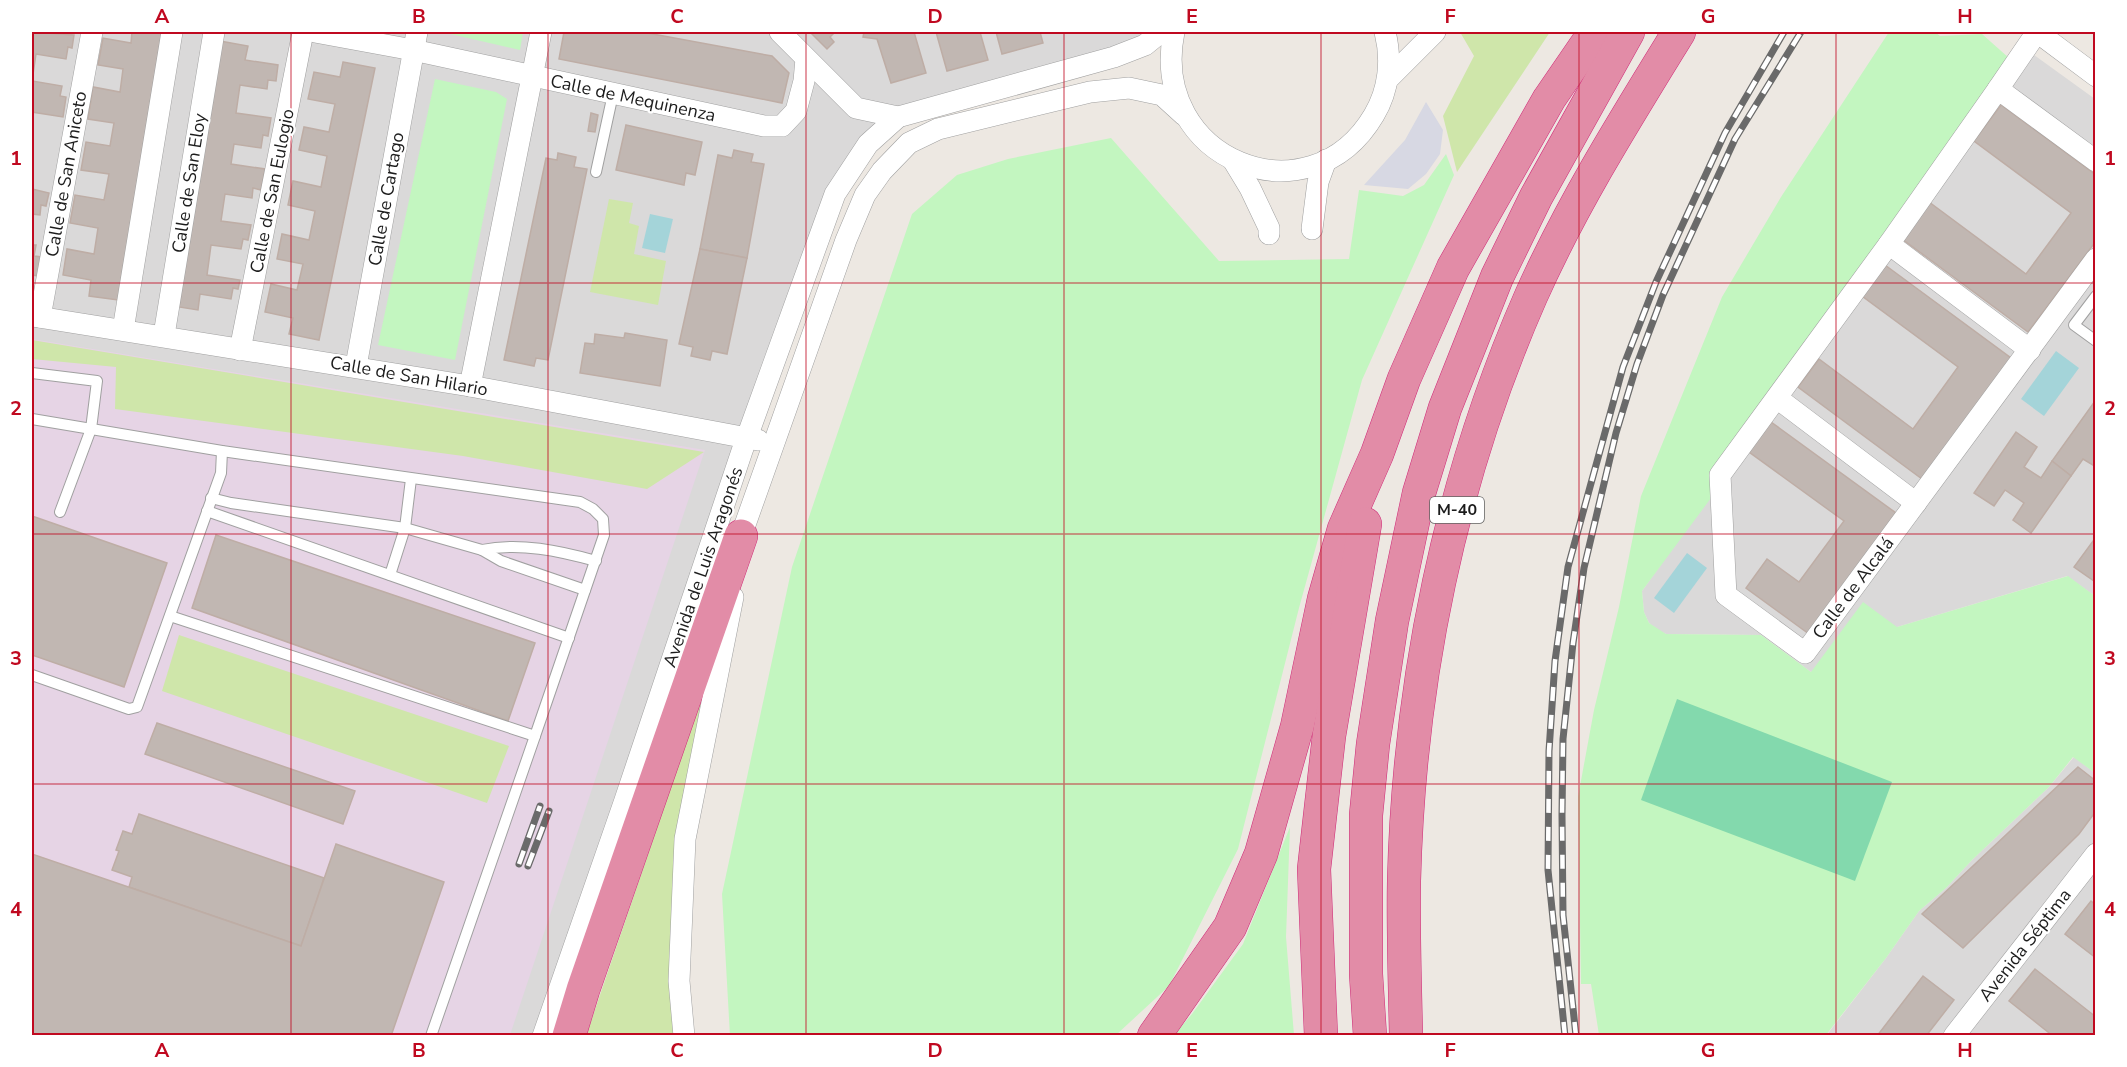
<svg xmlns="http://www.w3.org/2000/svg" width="2127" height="1067" viewBox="0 0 2127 1067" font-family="'Nunito Sans',sans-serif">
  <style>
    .residential { fill: #dad9d9 }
    .industrial { fill: #e6d4e5 }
    .grass { fill: #cfe6aa }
    .park { fill: #c3f6c0 }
    .pitch { fill: #83d9ad }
    .plaza { fill: #d7d8e3 }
    .water { fill: #a4d4d9 }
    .building { fill: #c1b7b2; stroke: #beada5; stroke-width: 1.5 }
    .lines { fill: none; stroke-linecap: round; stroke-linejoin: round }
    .lane-casing { stroke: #a0a0a0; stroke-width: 12 }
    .street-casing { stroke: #a0a0a0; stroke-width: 22 }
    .highway-casing { stroke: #cf2b78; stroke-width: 34 }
    .lane { stroke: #fff; stroke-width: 10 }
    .street { stroke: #fff; stroke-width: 21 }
    .highway { stroke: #e28ca7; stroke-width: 33 }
    .rail-casing { stroke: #6a6a6a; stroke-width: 7 }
    .rail { stroke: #fff; stroke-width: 4.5; stroke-dasharray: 14; stroke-linecap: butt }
    .grid { fill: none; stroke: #c00920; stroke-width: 1.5; stroke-opacity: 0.55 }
    .labels { text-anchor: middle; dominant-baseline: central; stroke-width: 4.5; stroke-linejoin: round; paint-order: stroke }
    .shield { fill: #fff; stroke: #606060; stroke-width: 1.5 }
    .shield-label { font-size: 16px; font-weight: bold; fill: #1c1c1c }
    .street-label { font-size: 18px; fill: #1c1c1c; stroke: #fff }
    .neatline { fill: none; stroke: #c00920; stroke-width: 2 }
    .grid-label { font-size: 20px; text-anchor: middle; font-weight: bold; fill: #c00920 }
  </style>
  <rect width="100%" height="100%" fill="#ede8e2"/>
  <g class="residential">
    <path d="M 32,32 L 1161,32 L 898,117 L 835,194 L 543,1036 L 32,1035 Z"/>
    <path d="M 2030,52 L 2095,99 L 2095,596 L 2067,576 L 1897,627 L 1811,672 L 1761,635 L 1666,634 L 1656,629 L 1649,623 L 1644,612 L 1642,591 Z"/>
    <path d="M 2074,757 L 2095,773 L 2095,1035 L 1826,1036 L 1886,958 L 1919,911 L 1946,888 L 1972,860 L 2049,787 Z"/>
  </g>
  <path class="industrial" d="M 32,339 L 705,450 L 510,1035 L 32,1035 Z"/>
  <g class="grass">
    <path d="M 1460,32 L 1550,32 L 1457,172 L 1443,116 L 1474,56 Z"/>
    <path d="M 609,199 L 633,203 L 629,223 L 639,226 L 634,254 L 666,261 L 658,305 L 590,292 Z"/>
    <path d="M 32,340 L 704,452 L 647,489 L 463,456 L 115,409 L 116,367 L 32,359 Z"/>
    <path d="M 179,635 L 509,746 L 487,803 L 162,691 Z"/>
    <path d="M 702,696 L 705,697 L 678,1035 L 586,1036 Z"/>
  </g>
  <g class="park">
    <path d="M 446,32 L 523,32 L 520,50 L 446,33 Z"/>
    <path d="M 1889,32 L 1935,32 L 1940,36 L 1982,34 L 2009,58 L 1714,494 L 1642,591 L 1644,612 L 1649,623 L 1666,634 L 1761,635 L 1811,672 L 1863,602 L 1897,627 L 2068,576 L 2095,596 L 2095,773 L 2073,757 L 2049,787 L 1972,860 L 1946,888 L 1919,911 L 1886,958 L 1826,1035 L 1599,1035 L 1591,984 L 1581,984 L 1578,797 L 1594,710 L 1619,607 L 1641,496 L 1722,297 L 1781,197 Z"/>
    <path d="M 435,79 L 496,92 L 507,99 L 455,360 L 378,345 Z"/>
    <path d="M 1111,138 L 1219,261 L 1349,259 L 1359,190 L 1403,196 L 1424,185 L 1446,154 L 1454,175 L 1362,380 L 1299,608 L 1238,849 L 1169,986 L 1116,1035 L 730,1036 L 722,894 L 792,567 L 912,214 L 957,175 L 1008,159 Z"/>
    <path d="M 1290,827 L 1286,937 L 1294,1035 L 1173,1036 L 1192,1014 L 1243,944 Z"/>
  </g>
  <path class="pitch" d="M 1677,699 L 1892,782 L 1855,881 L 1641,800 Z"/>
  <path class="plaza" d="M 1426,102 L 1443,130 L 1440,154 L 1426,174 L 1408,189 L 1364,185 L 1405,140 Z"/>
  <g class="water">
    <path d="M 650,214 L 673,219 L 665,253 L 642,248 Z"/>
    <path d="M 2056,351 L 2079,368 L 2044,416 L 2021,399 Z"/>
    <path d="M 1687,553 L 1707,568 L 1674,613 L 1654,598 Z"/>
  </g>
  <g class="building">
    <path d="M 32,32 L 74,35 L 72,48 L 68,47 L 66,59 L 36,54 L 32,81 L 62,86 L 60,96 L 66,97 L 63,117 L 32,112 Z"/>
    <path d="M 132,32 L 162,32 L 118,300 L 89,296 L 91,280 L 63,275 L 67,249 L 94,254 L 98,228 L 70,223 L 75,195 L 104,200 L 109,174 L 81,170 L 86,142 L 110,146 L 114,123 L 88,119 L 93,87 L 120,92 L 123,69 L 98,65 L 103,38 L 131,43 Z"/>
    <path d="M 564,32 L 642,32 L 772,56 L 789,73 L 782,103 L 559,59 Z"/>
    <path d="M 810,32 L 835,32 L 830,37 L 834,42 L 827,49 Z"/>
    <path d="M 864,32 L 916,32 L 914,32 L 926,73 L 891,83 L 877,39 L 863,37 Z"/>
    <path d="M 936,32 L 980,32 L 988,60 L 947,71 Z"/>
    <path d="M 996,32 L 1040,32 L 1043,43 L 1002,54 Z"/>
    <path d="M 220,41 L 248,46 L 245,60 L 278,65 L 276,81 L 268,80 L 267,89 L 240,85 L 236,113 L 271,118 L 268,136 L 263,135 L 261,148 L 234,144 L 231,164 L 265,169 L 261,190 L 253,188 L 252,198 L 225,194 L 221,221 L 251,225 L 248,240 L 243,239 L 241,249 L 211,245 L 207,275 L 240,280 L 238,289 L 233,288 L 231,299 L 200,294 L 198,310 L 179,307 Z"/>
    <path d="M 343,62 L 375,68 L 319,340 L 289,334 L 293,318 L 265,312 L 271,284 L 297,290 L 303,264 L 277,259 L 282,234 L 309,240 L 315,211 L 288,205 L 293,181 L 321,187 L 327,156 L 299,150 L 304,127 L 329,132 L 335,104 L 308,99 L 314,72 L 340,77 Z"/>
    <path d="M 2001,105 L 2096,175 L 2096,241 L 2028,332 L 1902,239 L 1929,202 L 2026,274 L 2071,213 L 1974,141 Z"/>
    <path d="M 591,113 L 598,115 L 595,132 L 588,131 Z"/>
    <path d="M 626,125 L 702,142 L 695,175 L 686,173 L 684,185 L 616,170 Z"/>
    <path d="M 734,150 L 753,154 L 751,162 L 764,164 L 747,258 L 700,249 L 718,155 L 732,158 Z"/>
    <path d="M 558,153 L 576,157 L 574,167 L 587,169 L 548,360 L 536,358 L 534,366 L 504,360 L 546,158 L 557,160 Z"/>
    <path d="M 32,189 L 49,193 L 46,206 L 41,205 L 40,215 L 32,214 Z"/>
    <path d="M 32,245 L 36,245 L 34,256 L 42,257 L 38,276 L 32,275 Z"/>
    <path d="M 700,249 L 747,258 L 727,354 L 712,351 L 710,360 L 691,356 L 693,347 L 679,344 Z"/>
    <path d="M 1885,265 L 2011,358 L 1922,479 L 1798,387 L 1819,359 L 1913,429 L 1958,367 L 1862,296 Z"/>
    <path d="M 625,333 L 667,340 L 660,386 L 580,373 L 585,343 L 594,344 L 595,334 L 624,338 Z"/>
    <path d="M 2095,401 L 2096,467 L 2083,459 L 2071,476 L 2052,461 Z"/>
    <path d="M 1771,422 L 1896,513 L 1809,634 L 1746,588 L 1767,559 L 1799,582 L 1844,521 L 1749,452 Z"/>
    <path d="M 2016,432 L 2037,447 L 2024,467 L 2041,478 L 2052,461 L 2071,476 L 2031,533 L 2013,520 L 2024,503 L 2005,490 L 1994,506 L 1974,493 Z"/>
    <path d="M 32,516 L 167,563 L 124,687 L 32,655 Z"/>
    <path d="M 216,535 L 535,643 L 508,721 L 192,608 Z"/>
    <path d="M 2096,537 L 2096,579 L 2094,581 L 2074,567 Z"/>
    <path d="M 157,723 L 355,791 L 343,824 L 145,754 Z"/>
    <path d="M 2078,767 L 2096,781 L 2096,811 L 2079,834 L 1963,948 L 1922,914 Z"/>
    <path d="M 139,814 L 324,878 L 301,946 L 129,887 L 132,877 L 112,870 L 119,851 L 116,850 L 123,831 L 132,834 Z"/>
    <path d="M 336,844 L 444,882 L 391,1036 L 32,1036 L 32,854 L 301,946 Z"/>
    <path d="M 2091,901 L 2096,905 L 2096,958 L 2065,934 Z"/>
    <path d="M 2035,969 L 2096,1017 L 2096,1036 L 2053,1036 L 2009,1001 Z"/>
    <path d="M 1923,976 L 1954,1000 L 1926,1036 L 1877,1036 Z"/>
  </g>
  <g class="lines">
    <defs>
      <g id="lane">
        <path d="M 596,172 L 613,94"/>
        <path d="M 2096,296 L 2074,325 L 2096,341"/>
        <path d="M 32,373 L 97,381 L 91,429 L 60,512"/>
        <path d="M 32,419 L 222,451 L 580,502 L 593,509 L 603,519 L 604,535 L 535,736"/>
        <path d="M 211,498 L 231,503 L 405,528 L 482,550 L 501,561 L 585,590"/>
        <path d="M 207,511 L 569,638"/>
        <path d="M 482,550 C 519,542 560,551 596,561"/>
        <path d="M 390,575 L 405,528 L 411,479"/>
        <path d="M 170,616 L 535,736 L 431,1036"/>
        <path d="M 32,675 L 129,709 L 137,707 L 221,473 L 222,451"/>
      </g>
      <g id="street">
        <path d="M 315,32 L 413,50 L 764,126 L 782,126 L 796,111 L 804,81 L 806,59"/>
        <path d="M 780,32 L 856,108 L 898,117"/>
        <path d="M 1174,32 C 1148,159 1309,225 1374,115 C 1389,90 1392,60 1385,32"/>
        <path d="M 2037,32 L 2096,76"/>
        <path d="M 1388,79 L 1435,32"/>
        <path d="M 1998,89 L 2037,32"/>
        <path d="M 1233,160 L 1250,188 L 1269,228 L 1269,234"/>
        <path d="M 2096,161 L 1998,89 L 1889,244 L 1720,475 L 1726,595 L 1805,653 L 2096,259"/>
        <path d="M 1312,229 L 1318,182 L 1326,160"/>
        <path d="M 1889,244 L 2030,350"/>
        <path d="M 32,316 L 470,386 L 758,440"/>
        <path d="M 40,317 L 92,32"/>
        <path d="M 123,330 L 172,32"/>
        <path d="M 164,335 L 214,32"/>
        <path d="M 240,350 L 303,32"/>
        <path d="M 356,366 L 417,32"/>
        <path d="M 470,386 L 541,32"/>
        <path d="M 1777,398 L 1916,503"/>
        <path d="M 740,549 L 741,536 L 846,240 L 865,195 L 882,171 L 909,143 L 938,129 L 1090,92 L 1129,88 L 1162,95 L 1184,115"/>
        <path d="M 543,1036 L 625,800 L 742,451 L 835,194 L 868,144 L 898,117 L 1114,57 L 1145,45 L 1161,32"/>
        <path d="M 684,1036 L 679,981 L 685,839 L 733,597"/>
        <path d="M 1954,1036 L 2096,854"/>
      </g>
      <g id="highway">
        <path d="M 569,1036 L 583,990 L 741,536"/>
        <path d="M 1154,1036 L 1230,927 L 1261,854 L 1297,727 L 1324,599 L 1344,529 L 1377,454 L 1404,379 L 1453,268 L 1549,99 L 1595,32"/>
        <path d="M 1321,1036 L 1314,869 L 1329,736 L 1365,524"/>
        <path d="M 1370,1036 L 1366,974 L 1366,815 L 1373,744 L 1392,621 L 1419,493 L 1445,408 L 1497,277 L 1536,197 L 1628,32"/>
        <path d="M 1406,1036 C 1405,984 1403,932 1404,881 C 1409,681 1450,480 1531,296 C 1572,204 1626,118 1679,32"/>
      </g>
    </defs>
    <use href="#lane" class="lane-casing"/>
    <use href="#street" class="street-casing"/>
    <use href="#highway" class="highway-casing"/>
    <use href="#lane" class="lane"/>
    <use href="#street" class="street"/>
    <use href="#highway" class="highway"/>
    <defs>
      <g id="rail">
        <path d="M 519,864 L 540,806"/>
        <path d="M 528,866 L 549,811"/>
        <path d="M 1565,1036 L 1548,870 L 1549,751 L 1555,661 L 1568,567 L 1623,367 L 1656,282 L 1725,133 L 1784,32"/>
        <path d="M 1576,1036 L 1563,915 L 1562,815 L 1563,739 L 1573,643 L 1584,568 L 1616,433 L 1637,364 L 1663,295 L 1735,139 L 1801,32"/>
      </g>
    </defs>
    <use href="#rail" class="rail-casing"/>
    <use href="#rail" class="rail"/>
  </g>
  <path class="grid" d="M 291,32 L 291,1036M 548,32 L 548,1036M 806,32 L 806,1036M 1064,32 L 1064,1036M 1321,32 L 1321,1036M 1579,32 L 1579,1036M 1836,32 L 1836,1036M 32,283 L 2096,283M 32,534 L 2096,534M 32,784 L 2096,784"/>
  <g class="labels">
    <rect class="shield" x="1430" y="497" width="54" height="26" rx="4.5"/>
    <g class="shield-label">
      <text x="1457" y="510">M-40</text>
    </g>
    <g class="street-label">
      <text transform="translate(633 98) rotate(12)">Calle de Mequinenza</text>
      <text transform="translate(66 174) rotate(-80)">Calle de San Aniceto</text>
      <text transform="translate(189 183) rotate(-81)">Calle de San Eloy</text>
      <text transform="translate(272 191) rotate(-79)">Calle de San Eulogio</text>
      <text transform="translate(386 199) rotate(-80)">Calle de Cartago</text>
      <text transform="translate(409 376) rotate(10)">Calle de San Hilario</text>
      <text transform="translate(703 567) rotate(-71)">Avenida de Luis Aragonés</text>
      <text transform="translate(1853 588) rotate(-53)">Calle de Alcalá</text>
      <text transform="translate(2025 945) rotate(-52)">Avenida Séptima</text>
    </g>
  </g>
  <rect width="2127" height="1067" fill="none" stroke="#ffffff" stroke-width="66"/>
  <rect x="33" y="33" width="2061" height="1001" class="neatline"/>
  <g class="grid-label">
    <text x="162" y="23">A</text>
    <text x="419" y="23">B</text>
    <text x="677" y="23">C</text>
    <text x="935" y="23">D</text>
    <text x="1192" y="23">E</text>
    <text x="1450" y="23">F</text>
    <text x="1708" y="23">G</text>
    <text x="1965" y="23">H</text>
    <text x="16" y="165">1</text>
    <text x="2110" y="165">1</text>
    <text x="16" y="415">2</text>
    <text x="2110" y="415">2</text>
    <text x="16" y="665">3</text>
    <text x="2110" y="665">3</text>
    <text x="16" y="916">4</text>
    <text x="2110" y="916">4</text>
    <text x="162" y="1057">A</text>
    <text x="419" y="1057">B</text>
    <text x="677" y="1057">C</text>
    <text x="935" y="1057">D</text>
    <text x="1192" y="1057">E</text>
    <text x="1450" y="1057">F</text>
    <text x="1708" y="1057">G</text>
    <text x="1965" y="1057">H</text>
  </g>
</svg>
